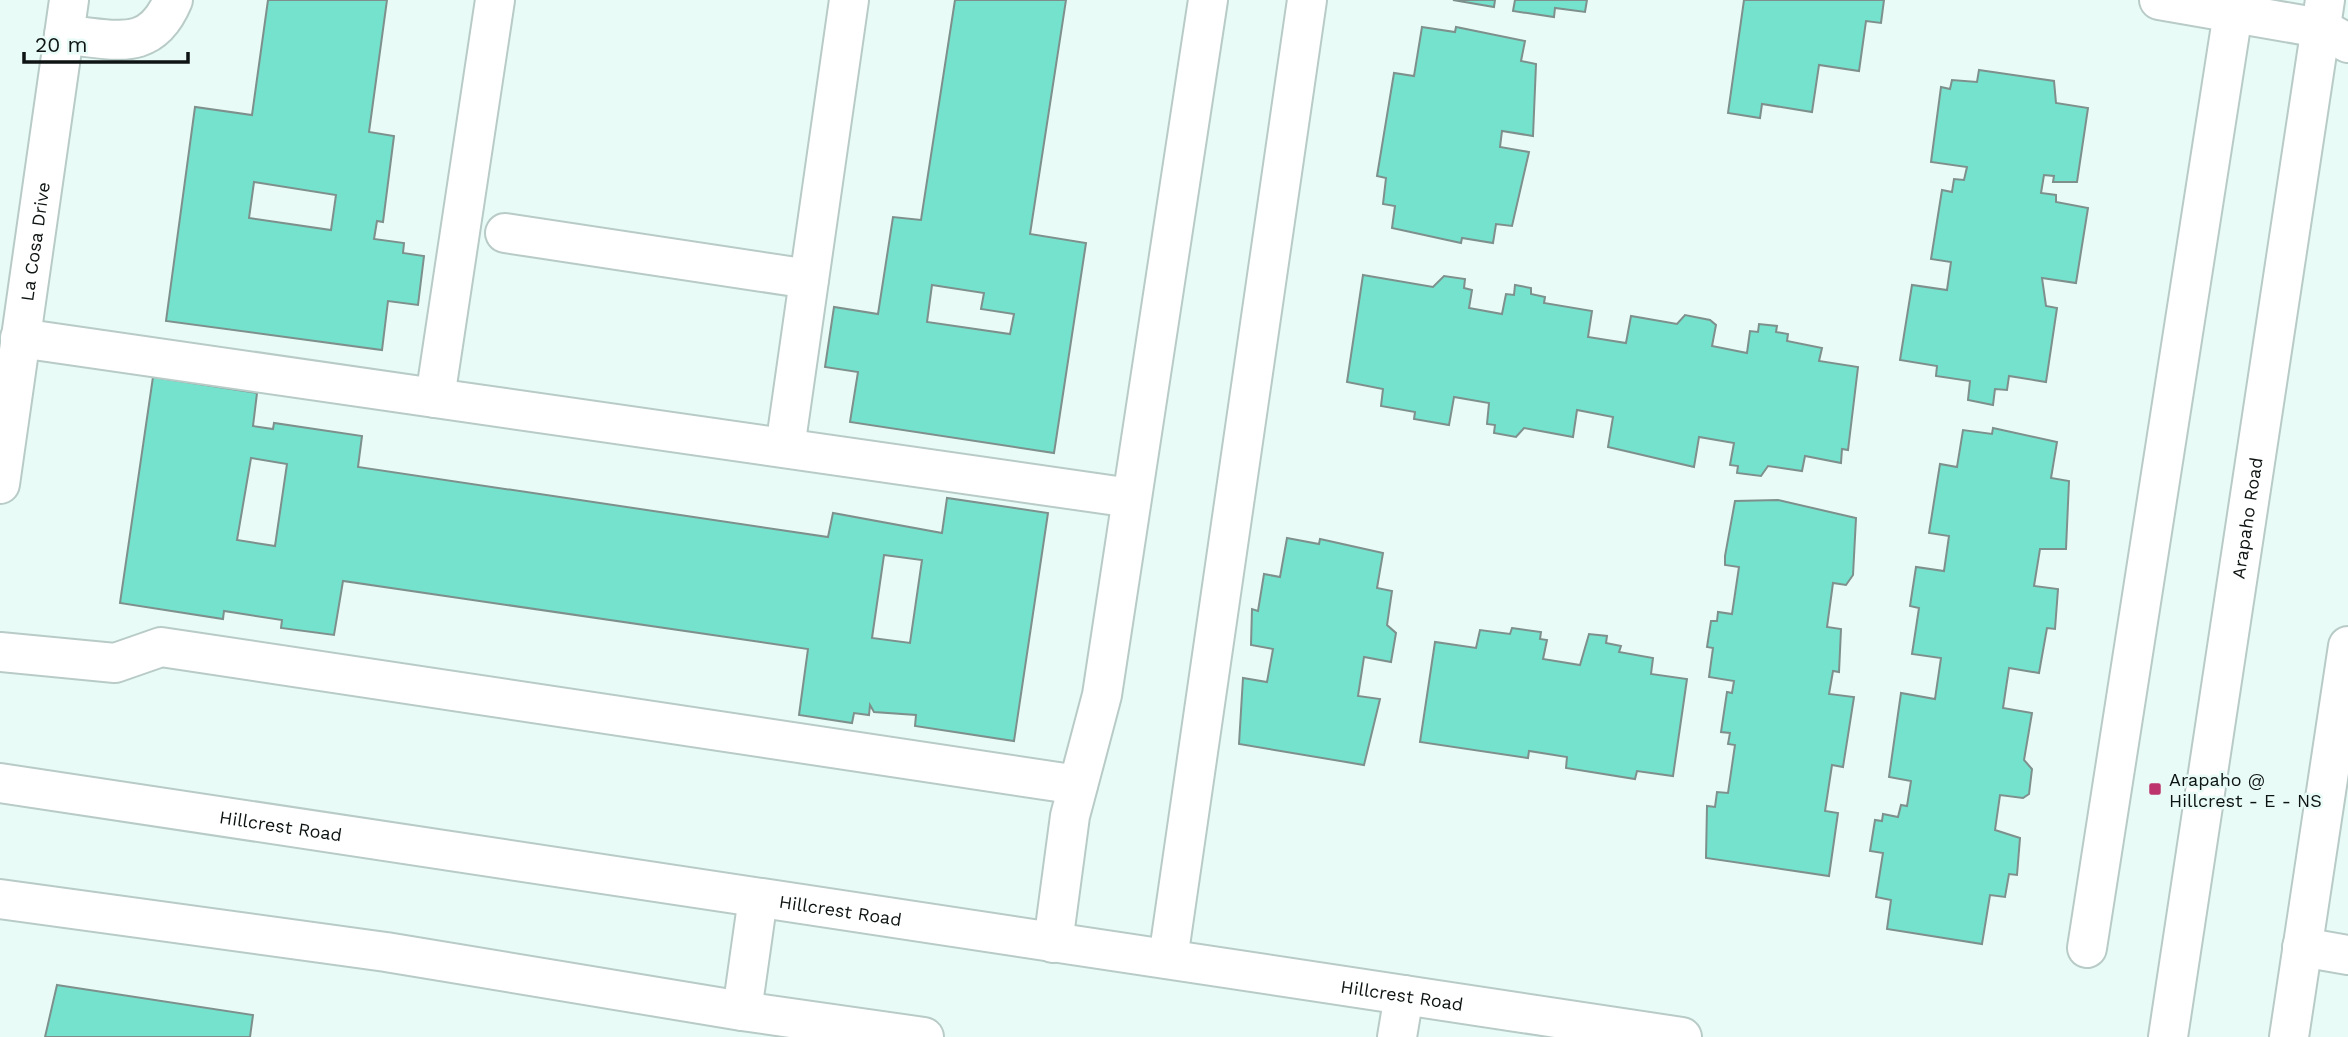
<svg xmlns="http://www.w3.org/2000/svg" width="2348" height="1037" viewBox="0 0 2348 1037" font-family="'Work Sans',sans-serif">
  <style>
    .building { fill: #75e2ce; stroke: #7e908c; stroke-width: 2; fill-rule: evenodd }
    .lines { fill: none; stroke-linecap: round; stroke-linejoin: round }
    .minor-casing { stroke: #b8cbc7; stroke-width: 42 }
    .major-casing { stroke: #b8cbc7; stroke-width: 42 }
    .minor { stroke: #fff; stroke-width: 38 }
    .major { stroke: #fff; stroke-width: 38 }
    .poi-dot { fill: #bd336c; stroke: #e8fbf7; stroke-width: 2.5 }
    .labels { text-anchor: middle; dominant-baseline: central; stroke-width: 5; stroke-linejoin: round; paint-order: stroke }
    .street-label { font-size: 18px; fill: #0e1413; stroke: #e8fbf7 }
    .poi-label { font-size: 18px; fill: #0e1413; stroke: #e8fbf7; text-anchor: start }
  </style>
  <rect width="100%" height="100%" fill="#e8fbf7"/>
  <g class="building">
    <path d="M 268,0 L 387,0 L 369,132 L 394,136 L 383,222 L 377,221 L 374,239 L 404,243 L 403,253 L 424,256 L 418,305 L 388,301 L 382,350 L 166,321 L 195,107 L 252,115 ZM 254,182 L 336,195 L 331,230 L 249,218 Z"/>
    <path d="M 955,0 L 1066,0 L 1030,234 L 1086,243 L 1054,453 L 850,422 L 858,372 L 825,367 L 834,307 L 878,314 L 893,217 L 921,220 ZM 932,285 L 984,293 L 981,309 L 1014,314 L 1010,334 L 927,322 Z"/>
    <path d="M 1453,0 L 1495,0 L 1494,7 Z"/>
    <path d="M 1515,0 L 1587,0 L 1585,12 L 1555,8 L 1554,17 L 1513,11 Z"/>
    <path d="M 1744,0 L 1884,0 L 1881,23 L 1866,21 L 1859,71 L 1819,65 L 1812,112 L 1762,104 L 1760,118 L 1728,113 Z"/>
    <path d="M 1422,27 L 1455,32 L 1456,27 L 1525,41 L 1521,61 L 1536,64 L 1533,136 L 1502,131 L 1500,147 L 1529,152 L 1512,226 L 1496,224 L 1493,243 L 1462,238 L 1461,243 L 1392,228 L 1395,206 L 1383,204 L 1386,178 L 1377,176 L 1394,73 L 1414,76 Z"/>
    <path d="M 1979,70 L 2054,81 L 2056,103 L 2088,108 L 2077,182 L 2053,182 L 2054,176 L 2044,175 L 2041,193 L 2056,195 L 2056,202 L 2088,208 L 2076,283 L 2042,278 L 2046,306 L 2057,308 L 2046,382 L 2009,376 L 2007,390 L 1995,389 L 1993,405 L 1968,400 L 1970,381 L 1936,376 L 1937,366 L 1900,360 L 1912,285 L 1947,290 L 1951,262 L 1931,259 L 1942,190 L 1952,192 L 1954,179 L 1964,180 L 1967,167 L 1931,162 L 1941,87 L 1950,89 L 1952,80 L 1977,82 Z"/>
    <path d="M 1363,275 L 1433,287 L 1444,276 L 1465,279 L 1464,288 L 1472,290 L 1469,308 L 1502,314 L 1506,294 L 1514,295 L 1515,285 L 1531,288 L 1531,294 L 1545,297 L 1544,303 L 1592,311 L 1588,337 L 1626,343 L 1631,316 L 1677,324 L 1685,315 L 1710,320 L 1716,325 L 1712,346 L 1747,353 L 1750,331 L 1758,332 L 1759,324 L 1777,326 L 1776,332 L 1788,334 L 1787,341 L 1822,348 L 1819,361 L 1858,367 L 1848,450 L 1842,449 L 1841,463 L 1805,456 L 1802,471 L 1768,466 L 1761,476 L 1737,473 L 1738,466 L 1730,465 L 1734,443 L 1699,437 L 1694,467 L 1608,447 L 1613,417 L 1577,410 L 1573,437 L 1524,428 L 1516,437 L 1494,433 L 1495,425 L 1487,424 L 1489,403 L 1454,397 L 1449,425 L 1414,419 L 1415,412 L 1381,406 L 1383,389 L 1347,382 Z"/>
    <path d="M 153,377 L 257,393 L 253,426 L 273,429 L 274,423 L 362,436 L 358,467 L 828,537 L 833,513 L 942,533 L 947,498 L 1048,513 L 1014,741 L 915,726 L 916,715 L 874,712 L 870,705 L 869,715 L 854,713 L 852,723 L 799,715 L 808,649 L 343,581 L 334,635 L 281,628 L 282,620 L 224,611 L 223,619 L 120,603 ZM 251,458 L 287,464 L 275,546 L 237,540 ZM 884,555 L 922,560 L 910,643 L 872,638 Z"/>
    <path d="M 1993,428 L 2057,442 L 2051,478 L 2069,481 L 2066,549 L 2040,549 L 2034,586 L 2058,589 L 2055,629 L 2047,628 L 2039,673 L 2009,668 L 2003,708 L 2032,713 L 2024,760 L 2032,769 L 2029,794 L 2023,798 L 2000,795 L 1995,830 L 2020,838 L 2017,875 L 2009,874 L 2005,897 L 1990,895 L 1982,944 L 1887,929 L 1891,900 L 1876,897 L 1883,853 L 1870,851 L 1875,820 L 1882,821 L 1883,814 L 1898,817 L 1901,805 L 1907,806 L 1911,781 L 1889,777 L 1901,693 L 1935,699 L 1941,658 L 1912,654 L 1919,608 L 1910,606 L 1916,567 L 1944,571 L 1949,536 L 1929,533 L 1940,464 L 1957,467 L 1963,430 L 1992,434 Z"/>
    <path d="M 1778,500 L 1856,518 L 1853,575 L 1846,585 L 1833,583 L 1827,627 L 1841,629 L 1839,672 L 1833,671 L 1829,694 L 1854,697 L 1843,767 L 1832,765 L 1825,811 L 1838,813 L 1829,876 L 1706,858 L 1707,806 L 1715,807 L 1717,792 L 1728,793 L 1735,745 L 1728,744 L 1730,733 L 1721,732 L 1727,692 L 1732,693 L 1734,681 L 1709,677 L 1713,648 L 1707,647 L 1711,621 L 1717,621 L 1718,612 L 1732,614 L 1739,567 L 1725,565 L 1725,556 L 1735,501 Z"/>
    <path d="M 1287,538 L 1319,544 L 1320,539 L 1383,553 L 1377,588 L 1392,591 L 1387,625 L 1396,633 L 1391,662 L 1364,657 L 1358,696 L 1380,699 L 1364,765 L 1239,744 L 1243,678 L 1267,682 L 1273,649 L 1251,645 L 1252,609 L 1258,611 L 1264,574 L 1280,577 Z"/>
    <path d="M 1512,628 L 1541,632 L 1540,639 L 1547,640 L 1543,659 L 1580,665 L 1589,634 L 1607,636 L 1606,643 L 1621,646 L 1619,652 L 1653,658 L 1651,674 L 1687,679 L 1673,776 L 1637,771 L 1635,779 L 1566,768 L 1567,757 L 1529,751 L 1528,758 L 1420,742 L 1435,642 L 1476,648 L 1480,630 L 1510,634 Z"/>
    <path d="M 57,985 L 253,1015 L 250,1037 L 45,1037 Z"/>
  </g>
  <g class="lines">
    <defs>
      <g id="minor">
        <path d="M 495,0 L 435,398 L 1131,498"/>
        <path d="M 2159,0 L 2320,28 L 2348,43"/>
        <path d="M 64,35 C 114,38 150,55 173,0"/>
        <path d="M 505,233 L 809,279"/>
        <path d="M 20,338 L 435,398"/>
        <path d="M 785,448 L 849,0"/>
        <path id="s1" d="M 0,484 L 69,0"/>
        <path d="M 0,652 L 115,663 L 161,647 L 1078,785"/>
        <path d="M 1053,943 L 1070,816 L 1102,695 L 1208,0"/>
        <path d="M 2302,947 L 2348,955"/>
        <path d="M 2087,948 L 2235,0"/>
        <path d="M 1168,959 L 1307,0"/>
      </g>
      <g id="major">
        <path id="s2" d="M 0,783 L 1682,1037"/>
        <path d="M 0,899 L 386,952 L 742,1011 L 924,1037"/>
        <path d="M 742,1011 L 758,898"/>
        <path d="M 1397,1037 L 1404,995"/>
        <path id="s3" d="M 2168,1037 L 2325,0"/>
        <path d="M 2289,1037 L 2348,646"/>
      </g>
    </defs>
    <use href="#minor" class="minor-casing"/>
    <use href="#major" class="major-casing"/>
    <use href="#minor" class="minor"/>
    <use href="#major" class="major"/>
  </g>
  <rect class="poi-dot" x="2148" y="782" width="14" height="14" rx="3.5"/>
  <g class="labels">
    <g class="street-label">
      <text stroke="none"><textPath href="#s1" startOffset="245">La Cosa Drive</textPath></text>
      <text stroke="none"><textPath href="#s3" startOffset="525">Arapaho Road</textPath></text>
      <text stroke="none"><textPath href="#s2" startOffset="284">Hillcrest Road</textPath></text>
      <text stroke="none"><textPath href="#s2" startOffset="850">Hillcrest Road</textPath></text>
      <text stroke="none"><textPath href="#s2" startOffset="1418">Hillcrest Road</textPath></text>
    </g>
    <g class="poi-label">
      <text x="2169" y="779">Arapaho @<tspan x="2169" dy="21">Hillcrest - E - NS</tspan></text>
    </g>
  </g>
  <path d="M24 52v10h164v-10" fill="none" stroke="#0e1413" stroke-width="3.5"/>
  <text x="35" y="52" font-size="21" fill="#0e1413" stroke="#e8fbf7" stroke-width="5" paint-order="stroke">20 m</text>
</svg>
